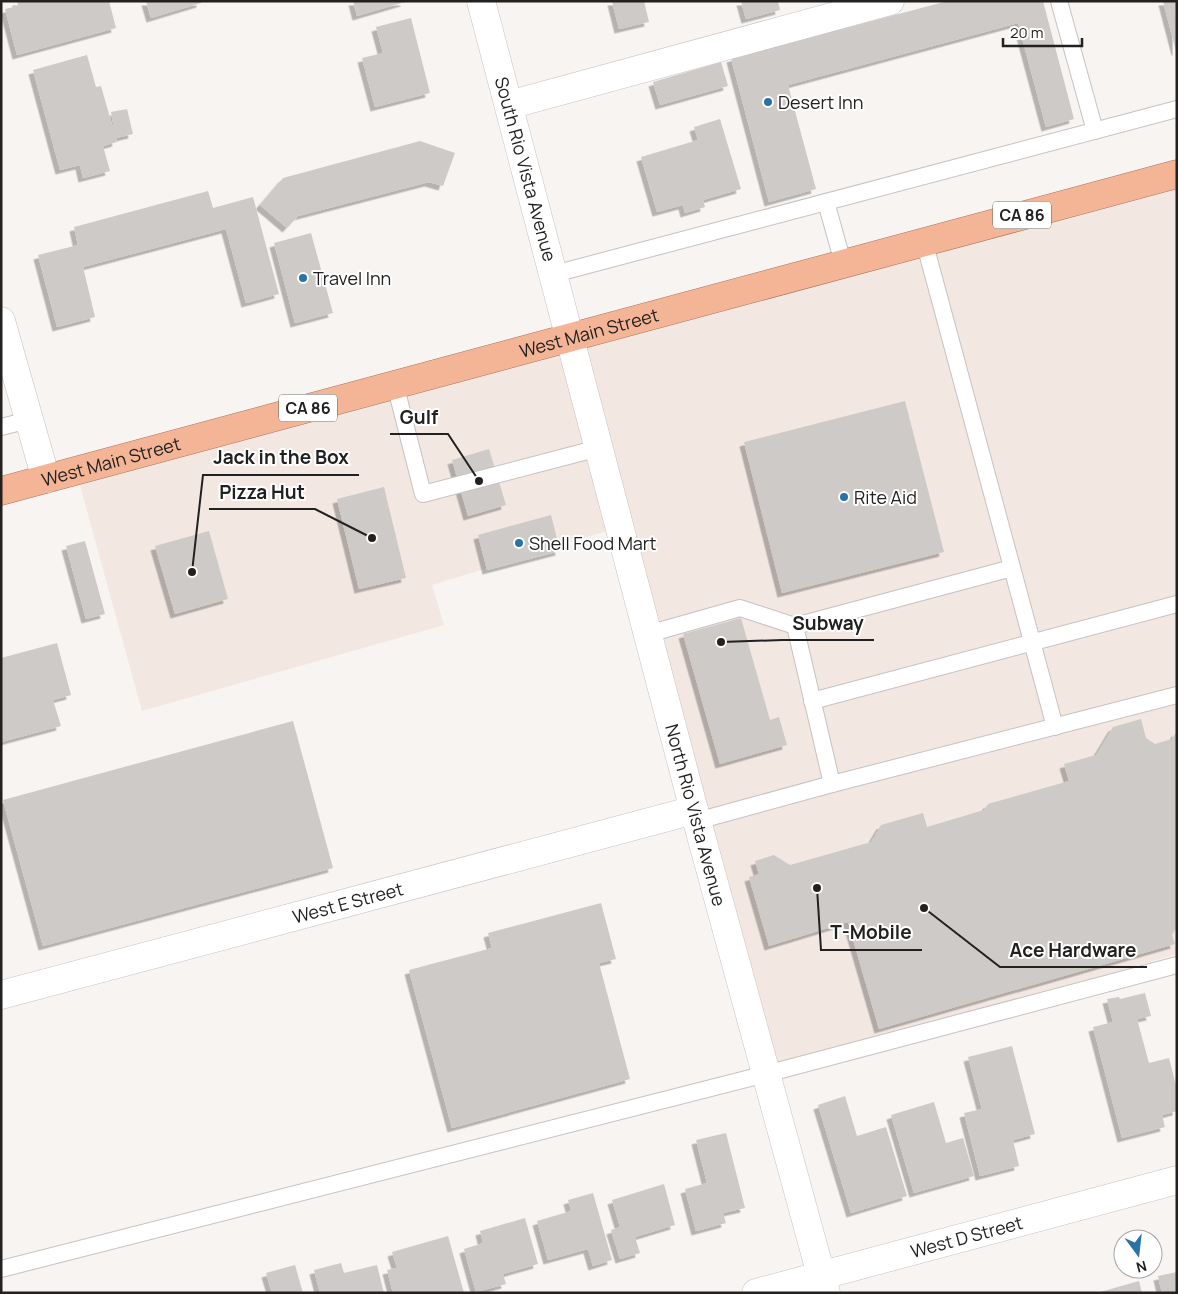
<svg xmlns="http://www.w3.org/2000/svg" width="1178" height="1294" viewBox="0 0 1178 1294" font-family="Manrope,sans-serif">
  <style>
    .built { fill: #f2e7e1 }
    .building { fill: #cdcac8; filter: url(#shadow) }
    .lines { fill: none; stroke-linecap: round; stroke-linejoin: round }
    .service-casing { stroke: #c6c2c1; stroke-width: 18 }
    .minor-casing { stroke: #c6c2c1; stroke-width: 29 }
    .tertiary-casing { stroke: #c6c2c1; stroke-width: 29 }
    .trunk-casing { stroke: #a9755b; stroke-width: 29 }
    .service { stroke: #fff; stroke-width: 16 }
    .minor { stroke: #fff; stroke-width: 28 }
    .tertiary { stroke: #fff; stroke-width: 28 }
    .trunk { stroke: #f4b496; stroke-width: 28 }
    .poi-dot { fill: #2973a6; stroke: #fff; stroke-width: 2 }
    .labels { text-anchor: middle; dominant-baseline: central; stroke-width: 4; stroke-linejoin: round; paint-order: stroke }
    .shield { fill: #fff; stroke: #646463; stroke-width: 1 }
    .shield-label { font-size: 16px; font-weight: bold; fill: #222120 }
    .poi-label { font-size: 18px; fill: #222120; stroke: #fff; text-anchor: start }
    .street-label { font-size: 18px; fill: #222120; stroke: #fff }
    .leader { fill: none; stroke: #222120; stroke-width: 2 }
    .callout-dot { fill: #222120; stroke: #fff; stroke-width: 2 }
    .callout-label { font-size: 19px; text-anchor: middle; font-weight: bold; fill: #222120; stroke: #fff; stroke-width: 4; stroke-linejoin: round; paint-order: stroke }
  </style>
  <defs>
    <filter id="shadow"><feDropShadow dx="-4.5" dy="4.5" stdDeviation="0" flood-color="#0004"/></filter>
  </defs>
  <rect width="100%" height="100%" fill="#f7f4f2"/>
  <path class="built" d="M 1177,168 L 1177,954 L 766,1074 L 620,527 L 432,585 L 444,625 L 142,711 L 76,471 Z"/>
  <g class="building">
    <path d="M 17,1 L 109,1 L 116,28 L 17,55 L 5,9 L 18,6 Z"/>
    <path d="M 146,1 L 201,1 L 201,3 L 151,18 Z"/>
    <path d="M 353,1 L 405,1 L 405,2 L 357,16 Z"/>
    <path d="M 612,1 L 644,1 L 649,22 L 619,29 Z"/>
    <path d="M 741,1 L 778,1 L 780,10 L 746,19 Z"/>
    <path d="M 948,1 L 1043,1 L 1074,119 L 1046,127 L 1018,23 L 788,85 L 816,189 L 769,202 L 731,58 Z"/>
    <path d="M 1163,1 L 1177,1 L 1177,51 L 1176,51 Z"/>
    <path d="M 411,18 L 430,93 L 375,107 L 362,58 L 383,53 L 376,27 Z"/>
    <path d="M 87,55 L 96,87 L 101,86 L 117,142 L 103,146 L 110,171 L 83,178 L 80,165 L 60,170 L 33,70 Z"/>
    <path d="M 721,62 L 728,86 L 660,105 L 653,82 Z"/>
    <path d="M 127,109 L 133,134 L 116,138 L 111,112 Z"/>
    <path d="M 720,119 L 741,189 L 703,200 L 705,207 L 685,213 L 683,205 L 657,212 L 641,157 L 698,140 L 694,127 Z"/>
    <path d="M 420,141 L 455,153 L 443,186 L 429,182 L 298,216 L 287,228 L 260,205 L 283,178 Z"/>
    <path d="M 208,191 L 213,208 L 253,197 L 279,294 L 246,303 L 226,229 L 83,267 L 95,317 L 57,327 L 38,255 L 78,245 L 74,227 Z"/>
    <path d="M 311,233 L 333,313 L 295,323 L 274,243 Z"/>
    <path d="M 905,401 L 944,552 L 782,593 L 744,442 Z"/>
    <path d="M 489,449 L 506,505 L 468,516 L 452,460 Z"/>
    <path d="M 384,487 L 406,578 L 359,589 L 337,499 Z"/>
    <path d="M 551,515 L 560,551 L 487,570 L 478,535 Z"/>
    <path d="M 209,531 L 228,599 L 175,614 L 155,546 Z"/>
    <path d="M 85,541 L 105,614 L 86,619 L 66,546 Z"/>
    <path d="M 741,618 L 770,720 L 779,717 L 787,745 L 720,764 L 683,634 Z"/>
    <path d="M 57,643 L 71,695 L 53,700 L 61,726 L 1,742 L 1,658 Z"/>
    <path d="M 1141,719 L 1146,738 L 1155,744 L 1172,739 L 1177,731 L 1177,927 L 1172,935 L 1175,944 L 879,1029 L 848,922 L 769,946 L 749,877 L 759,874 L 755,861 L 774,855 L 790,865 L 871,842 L 881,825 L 923,813 L 927,827 L 984,810 L 988,804 L 1069,781 L 1064,764 L 1096,755 L 1113,727 Z"/>
    <path d="M 293,721 L 333,868 L 43,946 L 3,800 Z"/>
    <path d="M 601,903 L 616,959 L 599,963 L 630,1079 L 452,1128 L 409,970 L 492,948 L 488,933 Z"/>
    <path d="M 1145,993 L 1151,1016 L 1137,1019 L 1149,1063 L 1169,1058 L 1177,1089 L 1177,1111 L 1162,1115 L 1165,1127 L 1122,1138 L 1093,1027 L 1113,1022 L 1107,999 L 1119,997 L 1120,999 Z"/>
    <path d="M 1012,1046 L 1035,1134 L 1013,1140 L 1019,1166 L 980,1176 L 964,1113 L 982,1109 L 968,1057 Z"/>
    <path d="M 845,1096 L 857,1136 L 886,1127 L 907,1196 L 851,1213 L 818,1105 Z"/>
    <path d="M 934,1102 L 946,1143 L 963,1138 L 974,1176 L 914,1193 L 891,1115 Z"/>
    <path d="M 726,1133 L 745,1208 L 723,1213 L 726,1223 L 696,1231 L 685,1189 L 707,1183 L 696,1140 Z"/>
    <path d="M 664,1184 L 675,1225 L 635,1237 L 640,1253 L 620,1259 L 611,1230 L 620,1227 L 612,1200 Z"/>
    <path d="M 593,1193 L 612,1260 L 593,1266 L 588,1249 L 548,1260 L 537,1221 L 571,1211 L 568,1200 Z"/>
    <path d="M 525,1218 L 538,1264 L 503,1274 L 506,1284 L 476,1292 L 464,1249 L 483,1243 L 480,1231 Z"/>
    <path d="M 448,1236 L 464,1293 L 393,1293 L 387,1270 L 397,1268 L 392,1252 Z"/>
    <path d="M 341,1263 L 344,1273 L 377,1265 L 384,1293 L 320,1293 L 314,1270 Z"/>
    <path d="M 295,1265 L 303,1293 L 272,1293 L 266,1273 Z"/>
    <path d="M 1177,1272 L 1177,1293 L 1162,1293 L 1158,1276 Z"/>
    <path d="M 1139,1281 L 1142,1293 L 1100,1293 L 1100,1292 Z"/>
  </g>
  <g class="lines">
    <defs>
      <g id="service">
        <path d="M 1059,1 L 1095,131"/>
        <path d="M 826,202 L 843,263"/>
        <path d="M 924,241 L 1055,727"/>
        <path d="M 554,274 L 1177,109"/>
        <path d="M 395,384 L 423,494 L 599,448"/>
        <path d="M 1,427 L 29,420"/>
        <path d="M 795,626 L 1012,568"/>
        <path d="M 648,634 L 740,608 L 795,626 L 832,784"/>
        <path d="M 812,701 L 1177,604"/>
        <path d="M 697,821 L 832,784 L 1177,695"/>
        <path d="M 1,1269 L 766,1074 L 1177,965"/>
      </g>
      <g id="minor">
        <path d="M 509,105 L 890,1"/>
        <path d="M 1,321 L 46,479"/>
        <path d="M 694,810 L 826,1293"/>
        <path id="s1" d="M 756,1293 L 1177,1180"/>
      </g>
      <g id="tertiary">
        <path id="s2" d="M 1,995 L 694,810 L 481,1"/>
      </g>
      <g id="trunk">
        <path id="s3" d="M 1,491 L 1177,174"/>
      </g>
    </defs>
    <use href="#service" class="service-casing"/>
    <use href="#minor" class="minor-casing"/>
    <use href="#tertiary" class="tertiary-casing"/>
    <use href="#trunk" class="trunk-casing"/>
    <use href="#service" class="service"/>
    <use href="#minor" class="minor"/>
    <use href="#tertiary" class="tertiary"/>
    <use href="#trunk" class="trunk"/>
  </g>
  <g class="poi-dot">
    <circle cx="768" cy="102" r="5"/>
    <circle cx="303" cy="278" r="5"/>
    <circle cx="844" cy="497" r="5"/>
    <circle cx="519" cy="543" r="5"/>
  </g>
  <g class="labels">
    <g class="shield">
      <rect x="993" y="201.5" width="58" height="27" rx="4"/>
      <rect x="279" y="394.5" width="58" height="27" rx="4"/>
    </g>
    <g class="shield-label">
      <text x="1022" y="215">CA 86</text>
      <text x="308" y="408">CA 86</text>
    </g>
    <g class="poi-label">
      <text x="778" y="102">Desert Inn</text>
      <text x="313" y="278">Travel Inn</text>
      <text x="854" y="497">Rite Aid</text>
      <text x="529" y="543">Shell Food Mart</text>
    </g>
    <g class="street-label">
      <text transform="translate(526 169) rotate(75)">South Rio Vista Avenue</text>
      <text stroke="none"><textPath href="#s3" startOffset="609">West Main Street</textPath></text>
      <text stroke="none"><textPath href="#s3" startOffset="114">West Main Street</textPath></text>
      <text transform="translate(696 815) rotate(75)">North Rio Vista Avenue</text>
      <text stroke="none"><textPath href="#s2" startOffset="359">West E Street</textPath></text>
      <text stroke="none"><textPath href="#s1" startOffset="218">West D Street</textPath></text>
    </g>
  </g>
  <path class="leader" d="M479 481L448 434H390M192 572L203 475H359M372 538L315 509H209M721 642L782 640H874M817 888L821 950H922M924 908L1000 967H1147"/>
  <g class="callout-dot">
    <circle cx="479" cy="481" r="5"/>
    <circle cx="192" cy="572" r="5"/>
    <circle cx="372" cy="538" r="5"/>
    <circle cx="721" cy="642" r="5"/>
    <circle cx="817" cy="888" r="5"/>
    <circle cx="924" cy="908" r="5"/>
  </g>
  <g class="callout-label">
    <text x="419" y="424">Gulf</text>
    <text x="281" y="464">Jack in the Box</text>
    <text x="262" y="499">Pizza Hut</text>
    <text x="828" y="630">Subway</text>
    <text x="871" y="939">T-Mobile</text>
    <text x="1073" y="957">Ace Hardware</text>
  </g>
  <rect width="1178" height="1294" fill="none" stroke="#222120" stroke-width="5"/>
  <g transform="translate(1138 1254) rotate(165)"><circle r="24" fill="#ffffff" stroke="#a7a6a6"/>
  <path d="M0-4L9 19L0 12L-9 19Z" fill="#2973a6"/>
  <text y="-8" font-size="14" font-weight="bold" text-anchor="middle" fill="#222120">N</text>
  </g>
  <path d="M1003 38v8h79v-8" fill="none" stroke="#222120" stroke-width="2.5"/>
  <text x="1010" y="38" font-size="15" fill="#222120" stroke="#ffffff" stroke-width="4" paint-order="stroke">20 m</text>
</svg>
